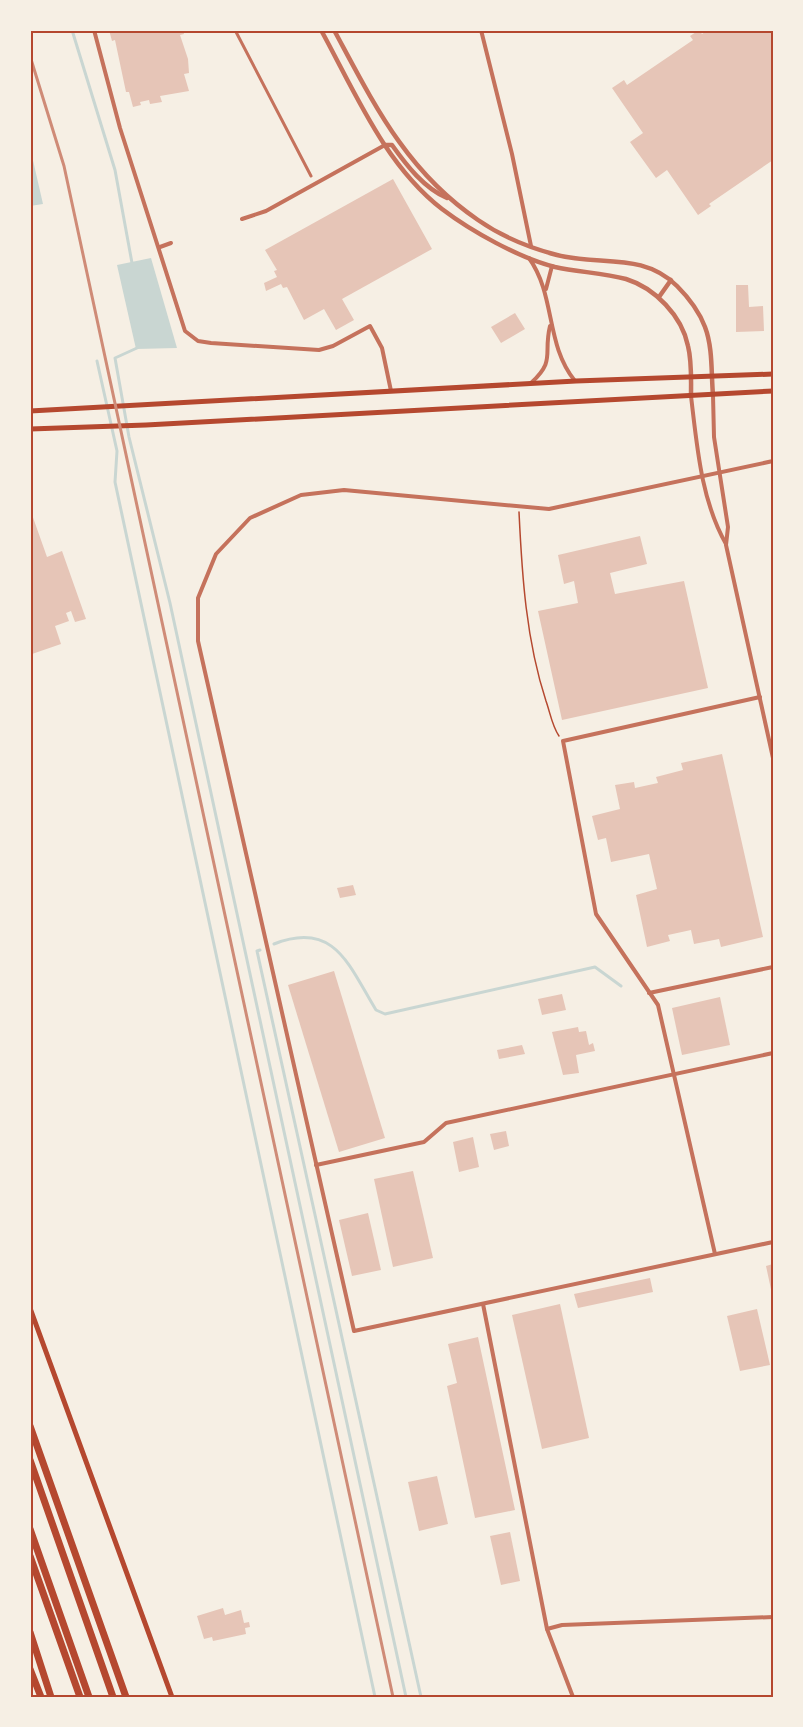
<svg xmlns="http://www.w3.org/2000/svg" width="803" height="1727" viewBox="0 0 803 1727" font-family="'Roboto Condensed',sans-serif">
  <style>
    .water { fill: #c9d6d2 }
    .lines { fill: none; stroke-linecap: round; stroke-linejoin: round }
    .stream { stroke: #c9d6d2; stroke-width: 3 }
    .building { fill: #e6c5b7 }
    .path { stroke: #b5482f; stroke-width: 1.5 }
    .pedestrian { stroke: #c5725c; stroke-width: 3 }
    .minor { stroke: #c5725c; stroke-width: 4 }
    .tertiary { stroke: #c5725c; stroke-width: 4.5 }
    .secondary { stroke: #b5482f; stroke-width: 5 }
    .motorway { stroke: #b5482f; stroke-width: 7 }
    .rail { stroke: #cf8b77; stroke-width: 3 }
    .neatline { fill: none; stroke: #b5482f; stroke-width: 2 }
  </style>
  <rect width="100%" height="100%" fill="#f6efe4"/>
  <g class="water">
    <path d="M 32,156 L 43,204 L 30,206 L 30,157 Z"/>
    <path d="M 151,258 L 177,348 L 136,349 L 117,265 Z"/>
  </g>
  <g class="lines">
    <g class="stream">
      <path d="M 72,30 L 115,170 L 132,263"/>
      <path d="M 137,348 L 115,358 L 129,437 L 170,603 L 406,1697"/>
      <path d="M 97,361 L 117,451 L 115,482 L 375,1697"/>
      <path d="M 274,944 C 335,920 349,966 376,1010 L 385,1014 L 595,967 L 621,986"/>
      <path d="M 260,950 L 257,951 L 421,1697"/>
    </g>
  </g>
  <g class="building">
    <path d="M 109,30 L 183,30 L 184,34 L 180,35 L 188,59 L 189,73 L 184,74 L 189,91 L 160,96 L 162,102 L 150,104 L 149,100 L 140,102 L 141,105 L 133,107 L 129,92 L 126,92 L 115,40 L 112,41 Z"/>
    <path d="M 699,30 L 702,34 L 708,30 L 773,30 L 773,160 L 709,204 L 711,206 L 698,215 L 667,170 L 656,178 L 630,142 L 643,133 L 612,88 L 624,80 L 627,85 L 693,40 L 690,36 Z"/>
    <path d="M 393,179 L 432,249 L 342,299 L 354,320 L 336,330 L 324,309 L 304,320 L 287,287 L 283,288 L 281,284 L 266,291 L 264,283 L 277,277 L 274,271 L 277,270 L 265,250 Z"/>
    <path d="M 736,285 L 748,285 L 749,307 L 763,306 L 764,331 L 736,332 Z"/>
    <path d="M 515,313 L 525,329 L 501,343 L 491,327 Z"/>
    <path d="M 30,509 L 47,557 L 62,551 L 86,619 L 75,622 L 71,611 L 66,613 L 69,621 L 55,626 L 61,644 L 32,654 Z"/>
    <path d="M 640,536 L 647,564 L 610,573 L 615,594 L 684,581 L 708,688 L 562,720 L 538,611 L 578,603 L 574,581 L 564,584 L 558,555 Z"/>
    <path d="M 722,754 L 763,937 L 721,947 L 719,939 L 694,944 L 691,930 L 668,935 L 670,941 L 647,947 L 636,895 L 657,889 L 649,854 L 611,862 L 606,838 L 598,840 L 592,816 L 620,809 L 615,785 L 634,782 L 635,788 L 658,783 L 656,777 L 683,770 L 681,763 Z"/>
    <path d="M 353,885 L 356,895 L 340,898 L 337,888 Z"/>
    <path d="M 334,971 L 385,1138 L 339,1152 L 288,985 Z"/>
    <path d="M 562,994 L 566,1010 L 542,1015 L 538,999 Z"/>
    <path d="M 720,997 L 730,1045 L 682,1055 L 672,1008 Z"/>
    <path d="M 578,1027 L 579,1032 L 586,1031 L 589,1045 L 593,1043 L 595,1051 L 576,1055 L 579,1073 L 563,1075 L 552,1032 Z"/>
    <path d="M 522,1045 L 525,1054 L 499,1059 L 497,1050 Z"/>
    <path d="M 506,1131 L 509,1146 L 494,1150 L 490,1134 Z"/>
    <path d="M 473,1137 L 479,1167 L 459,1172 L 453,1142 Z"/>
    <path d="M 413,1171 L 433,1258 L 393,1267 L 374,1179 Z"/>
    <path d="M 368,1213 L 381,1270 L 352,1276 L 339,1220 Z"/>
    <path d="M 773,1264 L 773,1294 L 772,1294 L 766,1266 Z"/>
    <path d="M 650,1278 L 653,1292 L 578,1308 L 574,1294 Z"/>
    <path d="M 560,1304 L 589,1438 L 542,1449 L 512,1315 Z"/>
    <path d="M 757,1309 L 770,1365 L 740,1371 L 727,1316 Z"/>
    <path d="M 478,1337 L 515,1510 L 475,1518 L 447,1386 L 457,1383 L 448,1344 Z"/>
    <path d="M 437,1476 L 448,1524 L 419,1531 L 408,1482 Z"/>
    <path d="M 510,1532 L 520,1581 L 501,1585 L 490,1536 Z"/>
    <path d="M 223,1608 L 225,1615 L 241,1610 L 244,1623 L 249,1622 L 250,1627 L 245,1628 L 246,1634 L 213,1641 L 212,1637 L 204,1639 L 197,1616 Z"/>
  </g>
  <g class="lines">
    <path class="path" d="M 519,512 C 522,575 526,640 546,701 C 550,712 552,726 559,736"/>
    <path class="pedestrian" d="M 235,30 L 311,176"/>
    <g class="minor">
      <path d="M 94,30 L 120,128 L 185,331 L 198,341 L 211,343 L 319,350 L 333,346 L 370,326 L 382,348 L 391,391"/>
      <path d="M 481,30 L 512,154 L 531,246"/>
      <path d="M 242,219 L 266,211 L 385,145"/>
      <path d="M 160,247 L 171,243"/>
      <path d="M 529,258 C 556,296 545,344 575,381"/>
      <path d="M 546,289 L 552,266"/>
      <path d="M 531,383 C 556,360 543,355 550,326"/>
      <path d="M 713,395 L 714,437 L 728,527 L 726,545 L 773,758"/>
      <path d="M 691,396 C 697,446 701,500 726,544"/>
      <path d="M 773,461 L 549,509 L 344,490 L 301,495 L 250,518 L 216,554 L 198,598 L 198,641 L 354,1331 L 773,1242"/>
      <path d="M 649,993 L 773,967"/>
      <path d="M 316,1165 L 424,1142 L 446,1123 L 773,1053"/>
      <path d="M 715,1254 L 658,1005 L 596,914 L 563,741 L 760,697"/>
      <path d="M 483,1304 L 547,1629 L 573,1697"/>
      <path d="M 547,1629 L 562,1625 L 773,1617"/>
    </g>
    <g class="tertiary">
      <path d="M 321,30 C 355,92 385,165 442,209 C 471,231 519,258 555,267 C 578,272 603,273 626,279 C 655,288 682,316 688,346 C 692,362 691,380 691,396"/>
      <path d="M 334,30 C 374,104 406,171 478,220 C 501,236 530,248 557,255 C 600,266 643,252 677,286 C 689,298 699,311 705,327 C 713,348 711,373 713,395"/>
      <path d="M 385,145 L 392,145 C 407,166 424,188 447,198"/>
      <path d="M 659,297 L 671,280"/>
    </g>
    <g class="secondary">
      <path d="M 30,411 L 576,381 L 773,374"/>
      <path d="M 30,429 L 146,425 L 773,391"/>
      <path d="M 30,1308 L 172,1697"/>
    </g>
    <g class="motorway">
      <path d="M 30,1426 L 126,1697"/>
      <path d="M 30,1460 L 113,1697"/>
      <path d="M 30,1529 L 89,1697"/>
      <path d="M 30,1556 L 80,1697"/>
      <path d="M 30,1632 L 51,1697"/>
      <path d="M 30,1669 L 41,1697"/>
    </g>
    <path class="rail" d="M 30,56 L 64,166 L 393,1697"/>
  </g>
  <rect width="803" height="1727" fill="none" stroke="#f6efe4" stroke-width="63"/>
  <rect x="32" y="32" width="740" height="1664" class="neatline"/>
</svg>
